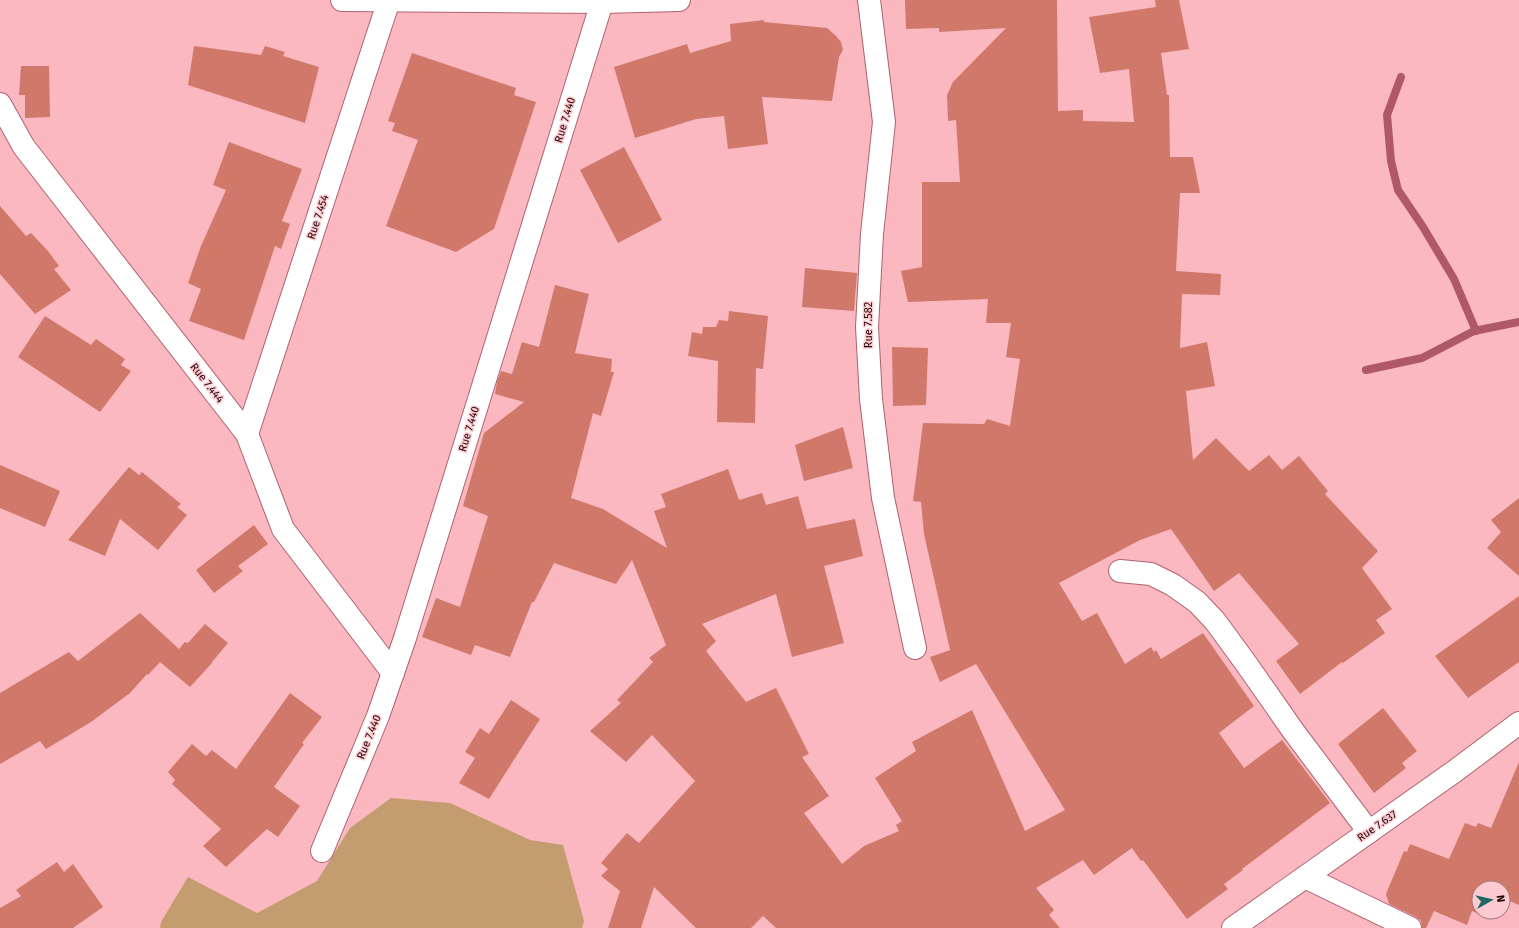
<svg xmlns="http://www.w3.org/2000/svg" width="1519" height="928" viewBox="0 0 1519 928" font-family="'Fira Sans',sans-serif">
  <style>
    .green { fill: #c39c6f }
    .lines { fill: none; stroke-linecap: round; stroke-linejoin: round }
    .stream { stroke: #af5968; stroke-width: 8 }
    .building { fill: #d07869 }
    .minor-casing { stroke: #ae636e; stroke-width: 24 }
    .minor { stroke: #fff; stroke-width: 22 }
    .labels { text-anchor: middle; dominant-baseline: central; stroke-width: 3; stroke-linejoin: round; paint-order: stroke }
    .street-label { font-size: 11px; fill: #1e0408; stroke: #fdcad0 }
  </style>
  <rect width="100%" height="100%" fill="#fbb8c0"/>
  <path class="green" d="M 391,798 L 450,803 L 530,840 L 563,845 L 584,921 L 582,928 L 160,928 L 161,922 L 188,877 L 257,913 L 317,881 L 350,828 Z"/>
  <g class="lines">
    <g class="stream">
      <path d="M 1401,77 L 1387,115 L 1391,161 L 1398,190 L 1423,227 L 1454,279 L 1476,331"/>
      <path d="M 1366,370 L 1422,358 L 1474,331 L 1519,322"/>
    </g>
  </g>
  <g class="building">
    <path d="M 905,0 L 1057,0 L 1058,111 L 1083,110 L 1083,121 L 1134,122 L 1129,69 L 1100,73 L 1089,17 L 1156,7 L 1155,0 L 1179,0 L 1189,49 L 1161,53 L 1167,95 L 1169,95 L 1170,157 L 1193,157 L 1200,193 L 1180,193 L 1176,271 L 1221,274 L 1220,295 L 1182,294 L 1180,348 L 1207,342 L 1215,386 L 1186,391 L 1193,460 L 1216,438 L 1249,471 L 1269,455 L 1282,470 L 1299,456 L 1328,491 L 1325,494 L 1378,551 L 1362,568 L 1392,609 L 1376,620 L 1385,633 L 1343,663 L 1342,662 L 1300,694 L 1276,661 L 1299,644 L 1239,573 L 1214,591 L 1171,529 L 1140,540 L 1059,583 L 1082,621 L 1097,613 L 1125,664 L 1151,647 L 1154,652 L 1156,650 L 1161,659 L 1203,633 L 1254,706 L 1219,733 L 1244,768 L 1282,740 L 1330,803 L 1242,869 L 1243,870 L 1224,884 L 1228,889 L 1187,919 L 1143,860 L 1141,861 L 1132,848 L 1094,875 L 1083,860 L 1036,888 L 1054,910 L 1049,915 L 1060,928 L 776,928 L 763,916 L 751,928 L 696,928 L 654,887 L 641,928 L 608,928 L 620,891 L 601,876 L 608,869 L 601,863 L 627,833 L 639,843 L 695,781 L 652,735 L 626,762 L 590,731 L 621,703 L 617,700 L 653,662 L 649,658 L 666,645 L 632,560 L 616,584 L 554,563 L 534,602 L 532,602 L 510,657 L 475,645 L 471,655 L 422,637 L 436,598 L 460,607 L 488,516 L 463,506 L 484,433 L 524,402 L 495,394 L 497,382 L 501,371 L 512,374 L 522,342 L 539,347 L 555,285 L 589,294 L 575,353 L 612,359 L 611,372 L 614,372 L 601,416 L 593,413 L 571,498 L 603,509 L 667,548 L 654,511 L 666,507 L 661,494 L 728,469 L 739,500 L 762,493 L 766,505 L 798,496 L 807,529 L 855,519 L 863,556 L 824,566 L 844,643 L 792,657 L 776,594 L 702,624 L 716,641 L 706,651 L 746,702 L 776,688 L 809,754 L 802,757 L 829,796 L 804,813 L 842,864 L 864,846 L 899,831 L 896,825 L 902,821 L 875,778 L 916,751 L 912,742 L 972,710 L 1025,831 L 1065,810 L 976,664 L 940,682 L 930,657 L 950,650 L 924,534 L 921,502 L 913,501 L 923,423 L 984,424 L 987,419 L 1010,426 L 1020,359 L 1006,357 L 1011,323 L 986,323 L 988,299 L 908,302 L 901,271 L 922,267 L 922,182 L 960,182 L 956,120 L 948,121 L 947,95 L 953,82 L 1006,28 L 939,32 L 939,28 L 906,29 Z"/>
    <path d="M 764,20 L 764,22 L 827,28 L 836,36 L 841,42 L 843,50 L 839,57 L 832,101 L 762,97 L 768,144 L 728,149 L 724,116 L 696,119 L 635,138 L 614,67 L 687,44 L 690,53 L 731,41 L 730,24 Z"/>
    <path d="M 194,46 L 261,55 L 265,46 L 285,52 L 283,56 L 319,67 L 305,123 L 188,85 Z"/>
    <path d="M 412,53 L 516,88 L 514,95 L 536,102 L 494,229 L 456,252 L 386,226 L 418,140 L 392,131 L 395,123 L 388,121 Z"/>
    <path d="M 21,66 L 49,66 L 50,117 L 25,118 L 25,95 L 19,95 Z"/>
    <path d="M 229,142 L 302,169 L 282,221 L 290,224 L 281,249 L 275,246 L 244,340 L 189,321 L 201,289 L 188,283 L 201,246 L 226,190 L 213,185 Z"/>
    <path d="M 624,147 L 662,220 L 618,243 L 580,170 Z"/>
    <path d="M 0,206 L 26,236 L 31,233 L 48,251 L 59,266 L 54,269 L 71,290 L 35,314 L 0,274 Z"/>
    <path d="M 805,268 L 857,273 L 854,311 L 802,307 Z"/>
    <path d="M 729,311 L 768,316 L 763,369 L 756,368 L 755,423 L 717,422 L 718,361 L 688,356 L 692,332 L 702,334 L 703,327 L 716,327 L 719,320 L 728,321 Z"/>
    <path d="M 45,316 L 91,345 L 96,339 L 125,359 L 121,365 L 131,371 L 100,412 L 18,357 Z"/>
    <path d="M 892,347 L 928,348 L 926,405 L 893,406 Z"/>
    <path d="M 843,427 L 853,468 L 804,481 L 795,445 Z"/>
    <path d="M 0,465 L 60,491 L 45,527 L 0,508 Z"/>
    <path d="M 129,467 L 139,475 L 142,472 L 181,504 L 177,507 L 187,515 L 158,550 L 120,519 L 105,556 L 68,540 Z"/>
    <path d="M 1519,498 L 1519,576 L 1487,548 L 1501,532 L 1491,520 Z"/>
    <path d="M 254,525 L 268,544 L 238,566 L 243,571 L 214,593 L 196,570 Z"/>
    <path d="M 1519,596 L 1519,662 L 1468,698 L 1435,656 Z"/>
    <path d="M 140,613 L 179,649 L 185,642 L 188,643 L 205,624 L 228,643 L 212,662 L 212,663 L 190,687 L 160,662 L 148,675 L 147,674 L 130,693 L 91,722 L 46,749 L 40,741 L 0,764 L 0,693 L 69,652 L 78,661 Z"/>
    <path d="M 290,693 L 322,717 L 302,743 L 304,744 L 274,787 L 300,806 L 278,837 L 267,829 L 226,867 L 203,846 L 221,829 L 172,784 L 175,780 L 168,772 L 192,744 L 206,756 L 212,750 L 236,769 Z"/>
    <path d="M 511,700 L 540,719 L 489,799 L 459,783 L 475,758 L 465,752 L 480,728 L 489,734 Z"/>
    <path d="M 1383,708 L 1417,751 L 1402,763 L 1406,768 L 1374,793 L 1338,744 Z"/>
    <path d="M 1519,762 L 1519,905 L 1503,898 L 1503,888 L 1479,888 L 1479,908 L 1477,913 L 1472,911 L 1467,925 L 1434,911 L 1426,928 L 1422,928 L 1421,921 L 1416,917 L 1389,904 L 1386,894 L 1404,851 L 1407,852 L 1410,844 L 1449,859 L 1465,823 L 1476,827 L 1478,823 L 1491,828 Z"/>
    <path d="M 57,862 L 64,872 L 73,864 L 103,907 L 73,928 L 0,928 L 0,908 L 21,896 L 16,890 Z"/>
  </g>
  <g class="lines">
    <defs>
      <g id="minor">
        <path d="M 342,0 L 602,2 L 679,0"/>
        <path d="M 869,0 L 884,122 L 872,234 L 867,327 L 871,399 L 883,498 L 915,648"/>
        <path d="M 0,104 L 24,147 L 247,434 L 283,529 L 393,673"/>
        <path d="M 247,434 L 389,0"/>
        <path d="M 1120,571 L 1151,574 L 1173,585 L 1197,602 L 1215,621 L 1245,662 L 1294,732 L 1369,832"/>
        <path d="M 322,851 L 378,716 L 405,638 L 602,2"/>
        <path d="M 1305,877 L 1410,928"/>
        <path d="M 1233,928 L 1455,771 L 1519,723"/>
      </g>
    </defs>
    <use href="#minor" class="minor-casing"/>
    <use href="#minor" class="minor"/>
  </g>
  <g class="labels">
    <g class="street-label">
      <text transform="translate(565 120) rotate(-73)">Rue 7.440</text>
      <text transform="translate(318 217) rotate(-72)">Rue 7.454</text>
      <text transform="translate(868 325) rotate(-90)">Rue 7.582</text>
      <text transform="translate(207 383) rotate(52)">Rue 7.444</text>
      <text transform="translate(469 429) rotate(-73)">Rue 7.440</text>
      <text transform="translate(369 737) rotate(-68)">Rue 7.440</text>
      <text transform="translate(1377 826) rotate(-35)">Rue 7.637</text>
    </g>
  </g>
  <g transform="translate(1491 900) rotate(82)"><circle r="19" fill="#fdcad0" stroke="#a47b80"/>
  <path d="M0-3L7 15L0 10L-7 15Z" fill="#1c6865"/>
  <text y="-6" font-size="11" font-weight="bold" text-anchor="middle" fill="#1e0408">N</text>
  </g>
</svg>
